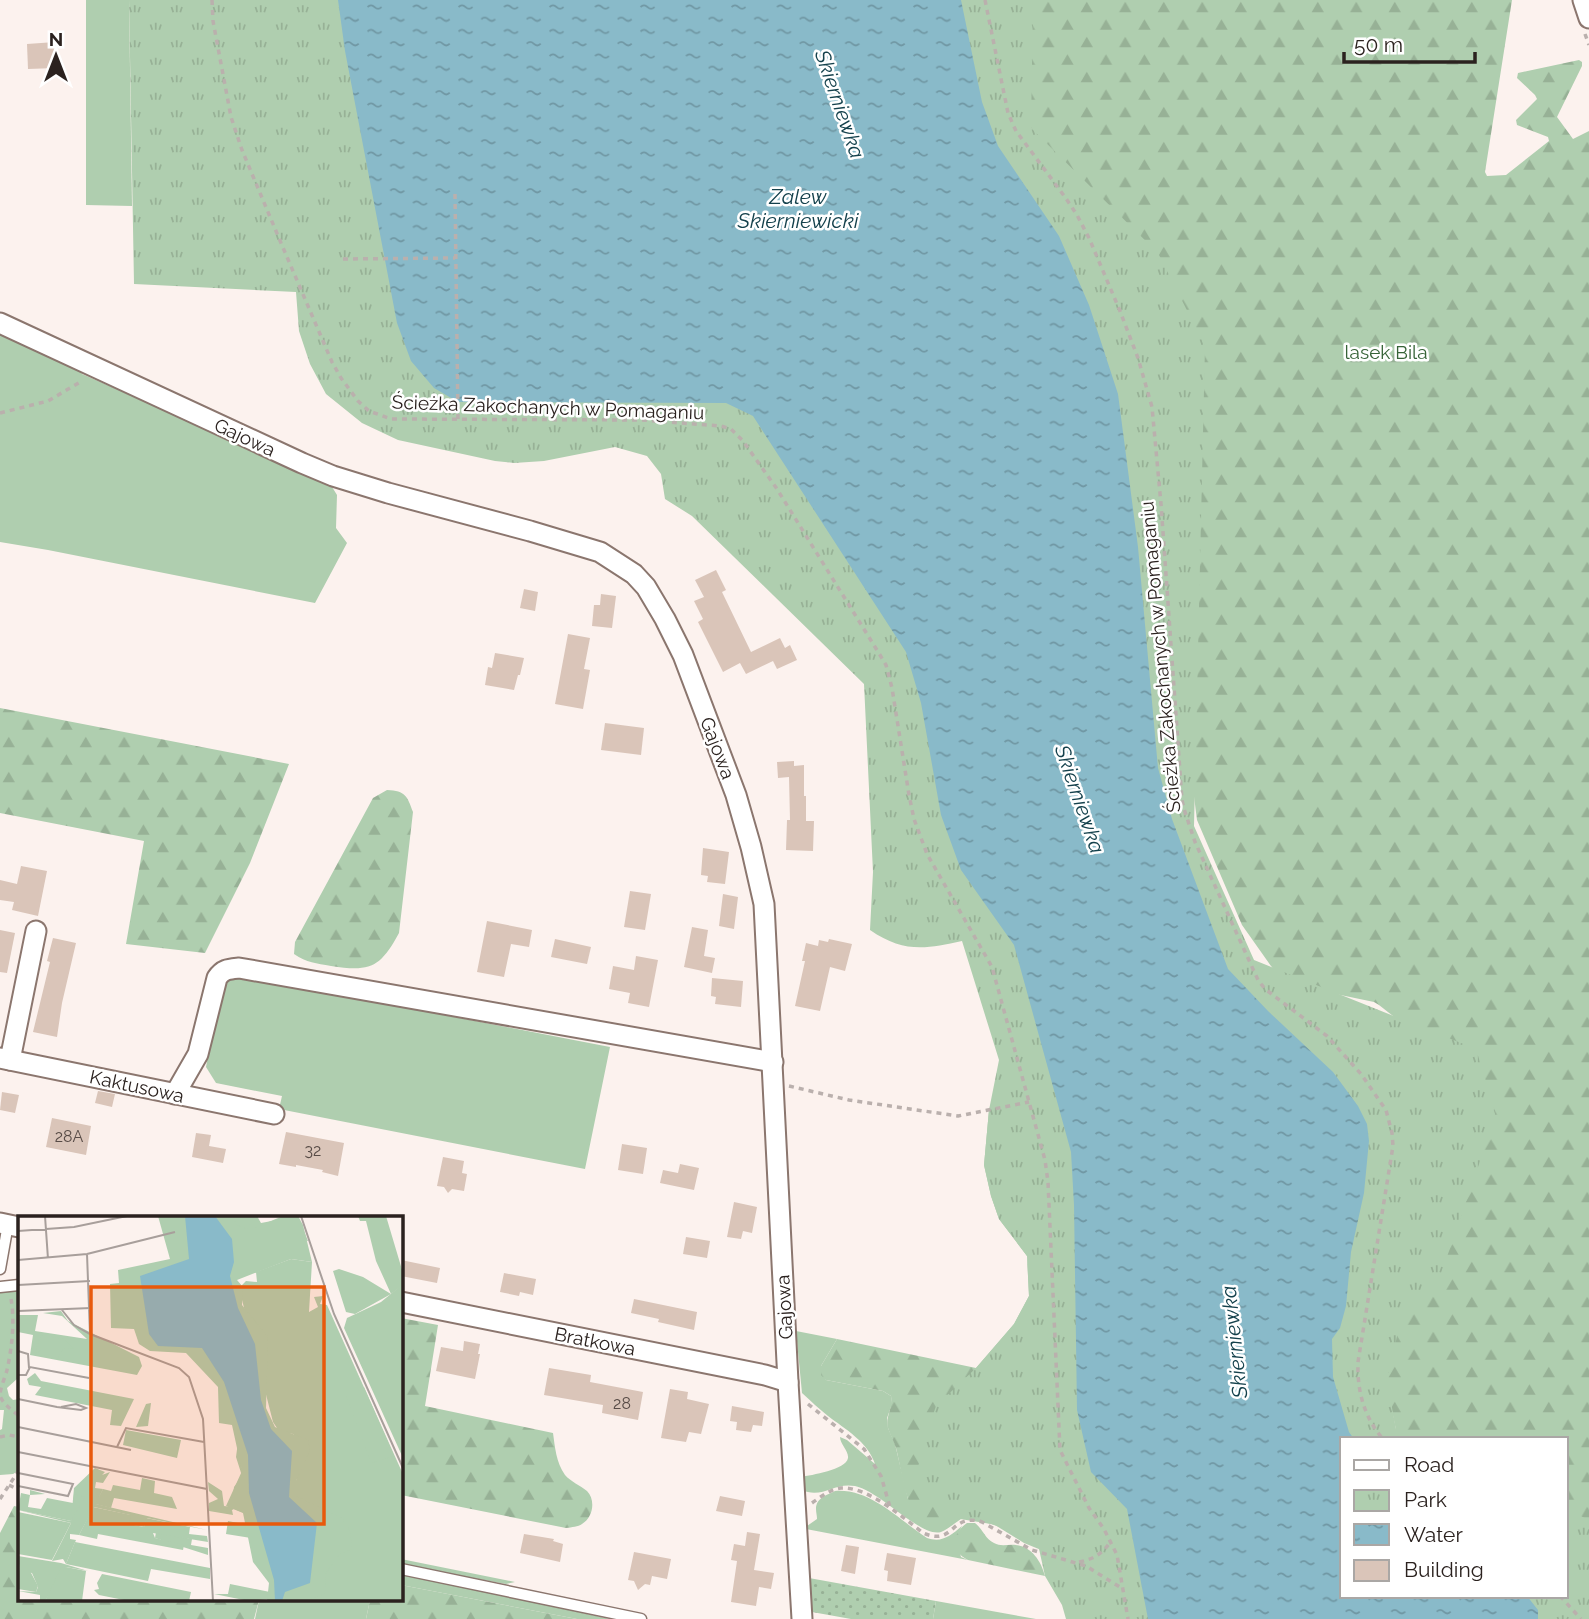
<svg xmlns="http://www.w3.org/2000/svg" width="1589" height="1619" viewBox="0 0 1589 1619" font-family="Raleway,sans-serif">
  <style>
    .grass { fill: #afceaf }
    .forest { fill: url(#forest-firs) }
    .park { fill: url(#park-tufts) }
    .garden { fill: url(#garden-dots) }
    .water { fill: url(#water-ripples) }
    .building { fill: #dac5b9 }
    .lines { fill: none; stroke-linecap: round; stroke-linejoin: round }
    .lane-casing { stroke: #8b766e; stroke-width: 13 }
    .street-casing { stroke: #8b766e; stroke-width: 23 }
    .path { stroke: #bab0ad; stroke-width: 3.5; stroke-dasharray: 5 5; stroke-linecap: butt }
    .lane { stroke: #fff; stroke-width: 10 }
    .street { stroke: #fff; stroke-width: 19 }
    .labels { text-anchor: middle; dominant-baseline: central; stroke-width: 5; stroke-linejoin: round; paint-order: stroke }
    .number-label { font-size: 16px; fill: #574b46 }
    .park-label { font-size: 19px; fill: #366337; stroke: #fff }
    .street-label { font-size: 19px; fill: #2b221f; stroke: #fff }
    .water-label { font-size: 21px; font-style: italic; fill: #14414c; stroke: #fff }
    .inset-road { fill: none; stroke: #a89f9b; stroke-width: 2 }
    .view { fill: #e8590c; fill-opacity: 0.15; stroke: #e8590c; stroke-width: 3.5 }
    .inset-edge { fill: none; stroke: #2b221f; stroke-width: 3.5 }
  </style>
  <defs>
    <pattern id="forest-firs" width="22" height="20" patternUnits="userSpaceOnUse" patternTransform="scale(1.75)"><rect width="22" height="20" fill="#afceaf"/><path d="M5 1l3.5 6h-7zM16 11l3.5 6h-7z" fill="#97b196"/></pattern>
    <pattern id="park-tufts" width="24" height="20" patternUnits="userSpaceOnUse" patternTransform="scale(1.75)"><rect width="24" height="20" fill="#afceaf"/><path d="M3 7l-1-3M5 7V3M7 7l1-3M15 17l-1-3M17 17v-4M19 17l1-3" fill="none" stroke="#97b196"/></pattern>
    <pattern id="garden-dots" width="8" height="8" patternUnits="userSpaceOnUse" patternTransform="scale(1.75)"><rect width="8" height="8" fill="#afceaf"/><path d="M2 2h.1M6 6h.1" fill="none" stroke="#97b196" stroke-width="1.8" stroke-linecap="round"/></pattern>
    <pattern id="water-ripples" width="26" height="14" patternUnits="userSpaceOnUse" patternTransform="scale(1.75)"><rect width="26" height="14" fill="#89bac9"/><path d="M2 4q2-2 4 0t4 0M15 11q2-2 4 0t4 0" fill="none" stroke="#7097a3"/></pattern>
  </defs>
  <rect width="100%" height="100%" fill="#fcf2ee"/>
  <g class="grass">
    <path d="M 86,0 L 129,0 L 132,206 L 86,205 Z"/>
    <path d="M 0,329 L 80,370 L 82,374 L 329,482 L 337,495 L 336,528 L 347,543 L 315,603 L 48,550 L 0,542 Z"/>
    <path d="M 237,975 L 610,1047 L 585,1169 L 279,1109 L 282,1096 L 216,1083 L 206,1067 L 221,985 Z"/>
    <path d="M 1011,1051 L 1051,1554 L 1024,1543 L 995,1525 L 964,1517 C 957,1521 949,1529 941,1532 C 921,1538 880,1491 855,1486 C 833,1482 824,1499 801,1490 L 801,1477 C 811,1475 846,1470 848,1458 C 849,1451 840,1444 840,1437 L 847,1440 L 875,1464 C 868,1442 845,1429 828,1416 C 819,1409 811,1401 802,1393 L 796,1331 L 837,1339 L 821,1366 L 826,1380 L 883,1391 L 891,1396 L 892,1404 L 887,1418 L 888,1428 L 895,1444 L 908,1499 L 976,1368 L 1014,1324 L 1029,1296 L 1027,1256 L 999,1219 L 991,1196 L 984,1165 L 989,1110 Z"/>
    <path d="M 19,1288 L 19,1379 L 18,1378 L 7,1388 L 9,1396 L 13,1400 L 19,1399 L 19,1481 L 18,1471 L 13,1474 L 0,1475 L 0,1430 L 2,1429 L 4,1410 L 0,1410 L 0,1292 Z"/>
    <path d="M 835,1491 C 870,1488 899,1520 927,1538 C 942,1543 950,1536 962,1526 L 956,1538 L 961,1557 L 968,1560 L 806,1529 L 807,1526 L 817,1519 C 817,1516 816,1512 816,1509 C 816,1498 827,1495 835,1491 Z"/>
    <path d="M 401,1559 L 515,1582 L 506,1584 L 401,1565 Z"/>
    <path d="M 401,1574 L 610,1619 L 577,1619 L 401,1585 Z"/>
    <path d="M 259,1600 L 370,1600 L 366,1619 L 255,1619 Z"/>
    <path d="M 936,1601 L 1036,1619 L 933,1619 Z"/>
  </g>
  <g class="forest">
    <path d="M 1020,0 L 1512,0 L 1485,172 L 1487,176 L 1506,175 L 1549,141 L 1548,137 L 1517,125 L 1516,120 L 1537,99 L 1535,95 L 1517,78 L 1518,73 L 1579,60 L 1582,62 L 1582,66 L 1557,117 L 1573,139 L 1589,131 L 1589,1542 L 1566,1530 L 1566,1439 L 1404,1439 L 1396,1430 L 1385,1377 L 1463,1071 L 1379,1005 L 1374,1002 L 1283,983 L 1242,925 L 1197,820 L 1184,717 L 1032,133 L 1010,11 Z"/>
    <path d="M 0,708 L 289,764 L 250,863 L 205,953 L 126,944 L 144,841 L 0,813 Z"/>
    <path d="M 387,790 C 406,791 407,796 413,812 L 399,933 C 380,968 370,972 331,966 C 316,963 307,963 294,954 L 295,942 L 373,798 Z"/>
    <path d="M 401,1318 L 438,1325 L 425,1406 L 553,1433 C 555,1447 556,1462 565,1475 C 571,1482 580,1485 587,1491 C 596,1500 593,1518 582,1524 C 578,1527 572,1527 566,1528 L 401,1495 Z"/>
    <path d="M 837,1339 L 976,1368 L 986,1368 L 956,1513 C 952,1517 949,1522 945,1525 C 929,1534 914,1514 909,1501 C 903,1488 900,1463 896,1448 C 894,1441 890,1435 888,1428 C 885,1417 893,1409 891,1396 L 883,1391 L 826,1380 L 821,1375 L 821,1366 Z"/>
    <path d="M 14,1506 L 19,1507 L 19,1600 L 259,1600 L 254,1619 L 0,1619 L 0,1533 Z"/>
    <path d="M 967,1523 L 975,1523 C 983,1529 985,1539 994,1543 C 1001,1547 1008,1544 1016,1545 C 1032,1547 1041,1561 1045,1576 L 968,1560 C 951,1552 951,1534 967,1523 Z"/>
    <path d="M 401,1585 L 577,1619 L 366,1619 L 370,1600 L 401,1600 Z"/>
  </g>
  <path class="park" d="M 129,0 L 1030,0 L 1033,4 L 1031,128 L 1158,253 L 1205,346 L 1194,826 L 1254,960 L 1476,1049 L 1496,1115 L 1440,1277 L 1400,1323 L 1387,1381 L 1396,1429 L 1415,1439 L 1342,1439 L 1342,1596 L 1566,1596 L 1566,1509 L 1589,1520 L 1589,1619 L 1066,1619 L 1062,1605 L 1045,1576 L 1037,1540 L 991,1524 L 954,1518 L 928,1504 L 920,1496 L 917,1472 L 924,1441 L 936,1406 L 976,1368 L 1014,1324 L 1029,1296 L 1027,1256 L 999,1219 L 991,1196 L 984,1165 L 989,1110 L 999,1060 L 962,941 C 926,949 903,953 870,930 L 873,872 L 864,684 L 692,516 L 665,499 L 661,474 L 647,456 L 615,447 L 544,461 L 514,463 L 495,461 L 398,440 L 362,423 L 326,394 L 310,364 L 299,331 L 296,292 L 134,284 Z"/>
  <path class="garden" d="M 809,1578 L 936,1601 L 933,1619 L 851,1619 L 812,1612 Z"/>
  <path class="water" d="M 338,0 L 961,0 L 982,102 L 998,146 L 1059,236 L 1089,305 L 1118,394 L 1138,547 L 1158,768 L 1172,819 L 1228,969 L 1268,1011 L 1333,1072 L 1358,1106 L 1367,1124 L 1369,1141 L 1364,1193 L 1351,1252 L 1346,1306 L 1340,1328 L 1332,1339 L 1333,1377 L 1349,1432 L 1354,1439 L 1342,1439 L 1342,1596 L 1527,1596 L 1538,1610 L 1538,1619 L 1148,1619 L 1127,1509 L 1091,1472 L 1077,1410 L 1074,1205 L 1071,1152 L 1014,945 L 961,870 L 941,815 L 921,703 L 906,652 L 753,416 L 726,403 L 458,402 L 434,388 L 411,361 L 397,323 L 345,51 Z"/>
  <g class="building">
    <path d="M 55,42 L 56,68 L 28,69 L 27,44 Z"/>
    <path d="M 716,570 L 726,590 L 722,592 L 751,652 L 780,638 L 785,648 L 790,645 L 797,660 L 777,669 L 773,661 L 746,674 L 740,663 L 723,672 L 698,622 L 703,619 L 694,601 L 704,597 L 695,580 Z"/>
    <path d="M 524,589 L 538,592 L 535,611 L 520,608 Z"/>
    <path d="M 601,594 L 616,596 L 612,628 L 592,626 L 594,605 L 600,605 Z"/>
    <path d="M 568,634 L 590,638 L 584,669 L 590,670 L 583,709 L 555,704 Z"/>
    <path d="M 495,653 L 524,658 L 520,675 L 518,675 L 514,690 L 485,685 L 488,667 L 492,668 Z"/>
    <path d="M 605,723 L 644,728 L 641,755 L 601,750 Z"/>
    <path d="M 794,761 L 794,766 L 804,765 L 804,796 L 806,796 L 806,821 L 814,821 L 813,851 L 786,850 L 787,820 L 790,820 L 789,777 L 778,778 L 777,762 Z"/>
    <path d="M 703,848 L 729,852 L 725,884 L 707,882 L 708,876 L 701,875 Z"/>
    <path d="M 21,866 L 47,871 L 38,916 L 12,910 L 14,902 L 0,900 L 0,880 L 17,884 Z"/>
    <path d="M 630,891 L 651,894 L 645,930 L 624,927 Z"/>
    <path d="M 723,894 L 738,897 L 734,929 L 719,926 Z"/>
    <path d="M 487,921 L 532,930 L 529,947 L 511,944 L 504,977 L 477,972 Z"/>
    <path d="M 692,927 L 708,930 L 704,956 L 715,958 L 712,973 L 684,967 Z"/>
    <path d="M 0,930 L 15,933 L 7,973 L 0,972 Z"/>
    <path d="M 53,938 L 76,943 L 62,1003 L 57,1037 L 33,1032 L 50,962 L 47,961 Z"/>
    <path d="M 555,939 L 591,947 L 587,964 L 551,957 Z"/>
    <path d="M 829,939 L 852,944 L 845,971 L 830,967 L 820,1011 L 795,1006 L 805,961 L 802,961 L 806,943 L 818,946 L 819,940 L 828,942 Z"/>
    <path d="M 636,956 L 658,960 L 649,1007 L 628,1003 L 630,993 L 609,989 L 613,966 L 634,970 Z"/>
    <path d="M 712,978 L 743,981 L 741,1007 L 715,1004 L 716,997 L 711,996 Z"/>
    <path d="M 98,1091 L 115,1094 L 112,1107 L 95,1103 Z"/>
    <path d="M 2,1092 L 19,1095 L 15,1113 L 0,1110 Z"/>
    <path d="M 52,1118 L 91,1126 L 86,1155 L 46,1147 Z"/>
    <path d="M 286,1132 L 344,1143 L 338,1176 L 322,1172 L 323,1170 L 296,1165 L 296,1167 L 279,1164 Z"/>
    <path d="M 196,1133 L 211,1135 L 209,1146 L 226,1149 L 223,1163 L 192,1157 Z"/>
    <path d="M 622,1144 L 647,1148 L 643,1174 L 618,1170 Z"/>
    <path d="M 443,1157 L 464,1161 L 462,1173 L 467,1174 L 464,1191 L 452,1189 L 448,1193 L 444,1187 L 437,1186 Z"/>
    <path d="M 680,1164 L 699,1168 L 694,1190 L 660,1183 L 663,1170 L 678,1173 Z"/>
    <path d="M 734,1202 L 757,1207 L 752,1233 L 743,1231 L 741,1239 L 727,1237 Z"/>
    <path d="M 686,1237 L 710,1241 L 707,1258 L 683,1254 Z"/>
    <path d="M 401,1260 L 440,1268 L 437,1283 L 401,1276 Z"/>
    <path d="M 504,1273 L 536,1279 L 533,1295 L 520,1292 L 519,1296 L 500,1292 Z"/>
    <path d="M 634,1299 L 697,1312 L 694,1330 L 658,1322 L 659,1319 L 631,1313 Z"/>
    <path d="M 464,1341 L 480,1344 L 478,1354 L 480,1354 L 475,1379 L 436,1371 L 441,1347 L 463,1351 Z"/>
    <path d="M 549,1368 L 591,1375 L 590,1382 L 643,1392 L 638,1420 L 602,1413 L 603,1405 L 544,1395 Z"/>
    <path d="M 670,1389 L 688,1392 L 687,1399 L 709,1404 L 701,1434 L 689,1432 L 686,1442 L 661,1438 Z"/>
    <path d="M 732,1406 L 764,1412 L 762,1426 L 753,1425 L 751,1432 L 736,1430 L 737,1422 L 730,1421 Z"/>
    <path d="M 720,1496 L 745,1501 L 742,1516 L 716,1511 Z"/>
    <path d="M 747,1532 L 760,1534 L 754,1570 L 774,1573 L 771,1589 L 759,1587 L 756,1606 L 731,1602 L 737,1561 L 731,1560 L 734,1544 L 745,1546 Z"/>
    <path d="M 524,1534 L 554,1539 L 553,1541 L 563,1544 L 560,1562 L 520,1553 Z"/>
    <path d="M 846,1545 L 859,1547 L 855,1574 L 841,1571 Z"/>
    <path d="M 634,1552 L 671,1559 L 667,1579 L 652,1576 L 650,1585 L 645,1584 L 638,1590 L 634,1581 L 628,1580 Z"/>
    <path d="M 887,1553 L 916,1558 L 911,1585 L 887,1581 L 888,1571 L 884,1570 Z"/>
  </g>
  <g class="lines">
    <defs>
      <g id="lane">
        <path d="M 0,1269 L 8,1224"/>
        <path d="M 0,1287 L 19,1285"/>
        <path d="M 401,1569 L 641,1619"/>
      </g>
      <g id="street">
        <path d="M 1583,0 L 1589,18"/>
        <path d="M 0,323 L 302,463 L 333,476 L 388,493 L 530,531 L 600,552 L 634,574 L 646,587 L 665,619 L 683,655 L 736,795 L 751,847 L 764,904 L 788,1382 L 802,1619"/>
        <path d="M 0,1058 L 274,1114"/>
        <path d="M 10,1060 L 36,931"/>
        <path d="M 175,1094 L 198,1054 L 217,978 C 223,969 229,969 239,968 L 773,1062"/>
        <path d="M 0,1223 L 19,1227"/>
        <path d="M 401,1302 L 765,1375 L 788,1382"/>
      </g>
    </defs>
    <use href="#lane" class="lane-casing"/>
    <use href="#street" class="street-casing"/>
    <g class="path">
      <path d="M 212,0 L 213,21 L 231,117 L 242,150 L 281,243 L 332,362 L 341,378 L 358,401 L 369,411 L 391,419 L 642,420 L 721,426 L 731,429 L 743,441 L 777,489 L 880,655 L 886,665 L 892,688 L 909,795 L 914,819 L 927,854 L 992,967 L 1045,1160 L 1048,1182 L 1060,1450 L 1089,1508 L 1104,1529 L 1117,1555 L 1128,1619"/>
      <path d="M 985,0 L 1008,113 L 1016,131 L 1065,197 L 1077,215 L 1089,238 L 1120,311 L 1138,358 L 1152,407 L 1161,504 L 1182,800 L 1184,809 L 1195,842 L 1258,980 L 1265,989 L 1327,1036 L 1361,1074 L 1386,1110 L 1392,1133 L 1393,1146 L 1358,1362 C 1357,1391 1364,1417 1383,1439"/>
      <path d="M 1585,34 L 1589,45"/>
      <path d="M 455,194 L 458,421"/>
      <path d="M 343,259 L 455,258"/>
      <path d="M 0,413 L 48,401 L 82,381"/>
      <path d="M 789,1086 L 849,1100 L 958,1116 L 1029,1102"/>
      <path d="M 11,1299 C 15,1320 12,1348 7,1370 C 5,1378 0,1388 0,1396 C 3,1404 13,1411 19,1416"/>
      <path d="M 808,1404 L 864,1449 L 881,1476 L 890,1507"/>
      <path d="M 0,1437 L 9,1435 L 19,1437"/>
      <path d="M 9,1485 L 19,1490"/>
      <path d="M 0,1499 L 19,1470"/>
      <path d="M 812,1503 C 821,1497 830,1489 841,1488 C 867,1486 904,1518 923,1533 C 955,1547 950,1512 982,1522 L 1032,1550 L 1086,1566 L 1123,1589"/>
      <path d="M 1079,1562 C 1094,1559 1102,1554 1111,1541"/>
      <path d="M 1560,1596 L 1581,1619"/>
    </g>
    <use href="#lane" class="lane"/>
    <use href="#street" class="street"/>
  </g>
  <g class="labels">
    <g class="number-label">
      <text x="69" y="1136">28A</text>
      <text x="313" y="1150">32</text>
      <text x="622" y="1403">28</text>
    </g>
    <g class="park-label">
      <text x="1386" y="352">lasek Bila</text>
    </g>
    <g class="street-label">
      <text transform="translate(548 407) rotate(2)">Ścieżka Zakochanych w Pomaganiu</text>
      <text transform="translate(245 437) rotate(25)">Gajowa</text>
      <text transform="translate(1160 657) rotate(-95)">Ścieżka Zakochanych w Pomaganiu</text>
      <text transform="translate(718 748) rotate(69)">Gajowa</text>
      <text transform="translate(137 1086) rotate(12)">Kaktusowa</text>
      <text transform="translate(784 1307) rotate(-93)">Gajowa</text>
      <text transform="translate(595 1341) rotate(11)">Bratkowa</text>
    </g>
    <g class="water-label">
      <text transform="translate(840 104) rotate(71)">Skierniewka</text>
      <text x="798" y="196">Zalew<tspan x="798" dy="24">Skierniewicki</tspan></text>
      <text transform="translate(1080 799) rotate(71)">Skierniewka</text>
      <text transform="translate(1234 1342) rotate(-96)">Skierniewka</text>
    </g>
  </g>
  <g transform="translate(18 1216)">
    <rect width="385" height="385" fill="#fcf2ee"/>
    <path d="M 340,0 L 368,0 L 385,57 L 385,69 L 373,78 L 358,45 L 348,5 L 342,5 ZM 43,95 L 50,105 L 121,141 L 124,150 L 119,159 L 12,139 L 15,119 L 0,116 L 0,99 L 20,99 L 17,115 L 69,123 L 44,100 L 25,97 ZM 108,214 L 163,224 L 159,242 L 105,229 ZM 220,226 L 231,299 L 216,293 L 210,296 L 214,294 L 215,299 L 191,295 L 191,287 L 200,283 L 191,275 L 190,266 L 204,275 L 206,290 L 214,291 L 216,271 L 224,260 L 218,241 ZM 77,252 L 87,256 L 84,259 L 92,256 L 85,267 L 78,266 L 77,272 L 85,273 L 78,288 L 189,314 L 129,302 L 126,311 L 110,308 L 112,299 L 76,291 L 61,319 L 52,318 L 52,323 L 58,324 L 48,348 L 45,343 L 34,345 L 53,307 L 0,294 L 53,305 L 56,272 ZM 210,305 L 230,309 L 233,322 L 208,318 ZM 138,316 L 174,323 L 173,329 L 190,332 L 190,339 L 137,322 ZM 0,340 L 43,347 L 70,355 L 48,351 L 27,385 L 22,385 L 22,379 L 0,375 L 18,376 L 20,371 L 14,357 L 2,355 ZM 212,368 L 252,376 L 251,383 L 231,385 L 196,378 L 210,378 Z" fill="#afceaf"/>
    <path d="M 223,0 L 239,0 L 243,7 L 280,0 L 290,25 L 219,13 L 214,1 ZM 273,43 L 294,46 L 291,96 L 300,91 L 296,81 L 305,80 L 302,88 L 309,89 L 384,256 L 385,385 L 283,385 L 276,272 L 288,228 L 275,218 L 261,215 L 255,206 L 221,72 L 228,65 L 239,66 L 238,56 ZM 321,53 L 345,61 L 373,78 L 337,98 L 328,96 L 315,55 ZM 23,119 L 46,123 L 56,133 L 46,132 L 39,143 L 23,139 L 23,134 L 16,139 ZM 17,157 L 23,165 L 116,183 L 103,210 L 92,209 L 94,194 L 17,179 L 23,171 L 11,169 L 9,163 ZM 133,187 L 130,210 L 118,211 L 128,188 ZM 124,262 L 137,265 L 136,277 L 154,281 L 159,293 L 96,282 L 93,292 L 77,288 L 85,273 L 93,275 L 95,269 L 122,274 ZM 12,274 L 27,278 L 12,279 L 10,291 L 23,293 L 29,282 L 55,287 L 56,278 L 67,281 L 53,305 L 0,294 L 3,277 L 12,279 ZM 75,291 L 113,299 L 111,308 L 126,311 L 128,302 L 172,311 L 171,318 L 189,320 L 190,326 L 135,317 L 137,322 L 166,329 L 165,334 L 80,318 L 79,323 L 61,319 ZM 0,296 L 53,307 L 34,344 L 0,338 ZM 57,326 L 192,352 L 192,363 L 133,353 L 130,365 L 48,348 ZM 0,341 L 2,355 L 12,355 L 20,370 L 18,376 L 0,373 ZM 48,351 L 68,355 L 64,385 L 27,385 L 43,352 ZM 84,358 L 173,376 L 171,385 L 111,385 L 81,379 L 76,374 L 81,373 L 79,367 Z" fill="#afceaf"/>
    <path d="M 346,171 L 376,240 L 353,247 L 328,180 Z" fill="#afceaf"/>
    <path d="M 140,0 L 214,0 L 219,9 L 229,13 L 232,8 L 236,12 L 265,0 L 280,0 L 285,9 L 294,46 L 273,43 L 219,64 L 225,71 L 224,89 L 250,121 L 248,192 L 257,211 L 290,224 L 292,234 L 278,265 L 278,280 L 324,302 L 332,315 L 334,333 L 322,338 L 312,351 L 307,359 L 308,377 L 289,385 L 249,385 L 251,367 L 235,346 L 225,297 L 208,290 L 224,255 L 214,209 L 201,207 L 200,171 L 168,137 L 132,135 L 121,128 L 116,113 L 93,112 L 92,68 L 101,67 L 100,54 L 152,43 Z" fill="#afceaf"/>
    <path d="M 385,68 L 385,242 L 326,112 L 329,102 L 363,86 Z" fill="#afceaf"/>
    <path d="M 167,0 L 197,0 L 214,23 L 216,46 L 212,60 L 220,92 L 237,128 L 243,184 L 253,213 L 274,235 L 271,281 L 299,307 L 292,367 L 267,376 L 264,385 L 257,385 L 256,364 L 231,277 L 230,239 L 206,166 L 184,132 L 140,130 L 131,118 L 122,60 L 171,43 Z" fill="#89bac9"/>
    <path class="inset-road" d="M 27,0 L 30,43M 283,0 L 316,98 L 385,252M 0,15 L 56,11 L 109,0M 69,38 L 72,118M 0,44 L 69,38 L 157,16M 0,69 L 72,65M 44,94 L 56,109 L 72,118 L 161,152 L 171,161 L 185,203 L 195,385M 0,95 L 73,92M 0,135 L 10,138 L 11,152M 0,159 L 8,159 L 12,151 L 71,162M 0,183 L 39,191 L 63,194 L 68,192 L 58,188 L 43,191M 0,211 L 113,234M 99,231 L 108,212 L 186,226M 0,236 L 189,273M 0,257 L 55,268 L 50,280 L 0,270"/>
    <path class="view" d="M 73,71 L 306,71 L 306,308 L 73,308 Z"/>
    <rect width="385" height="385" class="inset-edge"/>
  </g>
  <rect x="1340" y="1437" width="228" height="161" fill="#ffffff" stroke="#aaa7a5" stroke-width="2"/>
  <rect x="1354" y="1460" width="35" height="10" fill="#ffffff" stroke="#aaa7a5" stroke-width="2"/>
  <text x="1404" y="1472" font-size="21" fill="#2b221f">Road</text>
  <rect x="1354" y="1490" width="35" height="21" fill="url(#park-tufts)" stroke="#aaa7a5" stroke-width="2"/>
  <text x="1404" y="1507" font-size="21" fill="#2b221f">Park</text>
  <rect x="1354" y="1524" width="35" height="21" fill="url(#water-ripples)" stroke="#aaa7a5" stroke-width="2"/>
  <text x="1404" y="1542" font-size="21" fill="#2b221f">Water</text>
  <rect x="1354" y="1560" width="35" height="21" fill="#dac5b9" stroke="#aaa7a5" stroke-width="2"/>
  <text x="1404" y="1577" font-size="21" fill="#2b221f">Building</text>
  <g transform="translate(56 56)" stroke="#ffffff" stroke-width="5" paint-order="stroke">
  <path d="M0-5L12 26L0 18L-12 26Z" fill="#2b221f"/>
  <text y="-10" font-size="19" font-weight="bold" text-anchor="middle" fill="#2b221f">N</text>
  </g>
  <path d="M1344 52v10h131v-10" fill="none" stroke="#2b221f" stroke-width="3.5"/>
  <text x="1354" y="52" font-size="21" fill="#2b221f" stroke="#ffffff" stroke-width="5" paint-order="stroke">50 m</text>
</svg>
